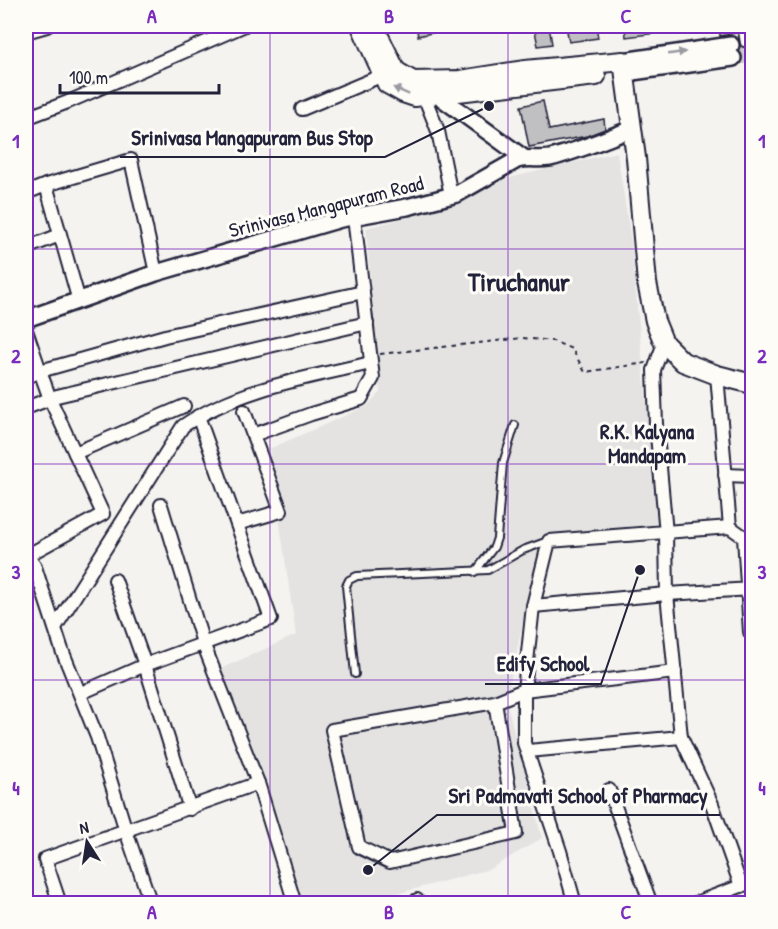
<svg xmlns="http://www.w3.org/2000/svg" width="778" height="929" viewBox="0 0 778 929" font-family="'Patrick Hand',sans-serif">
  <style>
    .built { fill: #e4e3e2 }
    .building { fill: #c0bfc2; stroke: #22223b; stroke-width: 1.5 }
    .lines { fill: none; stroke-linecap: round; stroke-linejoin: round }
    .tertiary-tunnel { stroke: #cac9cb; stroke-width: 15; stroke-dasharray: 15 8; stroke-linecap: butt }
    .service-casing { stroke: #22223b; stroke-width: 10 }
    .minor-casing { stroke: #22223b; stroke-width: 16 }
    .tertiary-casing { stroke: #22223b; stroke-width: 20 }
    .primary-casing { stroke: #22223b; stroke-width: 22 }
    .path { stroke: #22223b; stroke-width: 2; stroke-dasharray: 4.5 4.5; stroke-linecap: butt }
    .service { stroke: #fdfcf7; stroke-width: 6 }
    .minor { stroke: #fdfcf7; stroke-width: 12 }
    .tertiary { stroke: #fdfcf7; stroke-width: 15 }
    .primary { stroke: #fdfcf7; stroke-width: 18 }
    .oneway { fill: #9a9aa2 }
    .grid { fill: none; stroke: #7b2cbf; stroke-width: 1.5; stroke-opacity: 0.55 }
    .labels { text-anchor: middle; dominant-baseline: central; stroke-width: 6; stroke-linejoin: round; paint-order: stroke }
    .street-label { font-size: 20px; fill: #22223b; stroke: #fdfcf7 }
    .neighbourhood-label { font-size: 21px; font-weight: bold; fill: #22223b; stroke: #fdfcf7 }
    .district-label { font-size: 26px; font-weight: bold; fill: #22223b; stroke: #fdfcf7 }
    .leader { fill: none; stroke: #22223b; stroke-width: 2 }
    .callout-dot { fill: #22223b; stroke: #fdfcf7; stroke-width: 2 }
    .callout-label { font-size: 21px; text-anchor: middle; font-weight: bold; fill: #22223b; stroke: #fdfcf7; stroke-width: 6; stroke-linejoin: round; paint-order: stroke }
    .neatline { fill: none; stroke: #7b2cbf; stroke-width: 2 }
    .grid-label { font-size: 20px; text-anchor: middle; font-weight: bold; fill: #7b2cbf }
  </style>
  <rect width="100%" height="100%" fill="#f4f3ef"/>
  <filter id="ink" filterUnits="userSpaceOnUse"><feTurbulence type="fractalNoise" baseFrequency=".0167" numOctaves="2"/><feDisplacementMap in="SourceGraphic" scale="12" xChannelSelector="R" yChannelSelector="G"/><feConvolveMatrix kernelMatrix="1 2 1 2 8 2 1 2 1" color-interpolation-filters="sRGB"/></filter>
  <g filter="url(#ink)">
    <path class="built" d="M 617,152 L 631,241 L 658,524 L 542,535 L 506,700 L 542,838 L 490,869 L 362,903 L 300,903 L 220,669 L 296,635 L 269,449 L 367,406 L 380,392 L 366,228 L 448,207 L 505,179 Z"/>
    <g class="building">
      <path d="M 416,26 L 448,26 L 449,29 L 418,36 Z"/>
      <path d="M 534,26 L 549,26 L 552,44 L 538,46 Z"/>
      <path d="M 566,26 L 596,26 L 598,38 L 569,42 Z"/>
      <path d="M 625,26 L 672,26 L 672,31 L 626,37 Z"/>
      <path d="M 719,26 L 735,26 L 736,33 L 720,36 Z"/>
      <path d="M 543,101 L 549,130 L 604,119 L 605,129 L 587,136 L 529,147 L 521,106 Z"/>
    </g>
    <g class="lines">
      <g class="tertiary-tunnel">
        <path d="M 731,45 L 752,42"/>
        <path d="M 733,58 L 752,55"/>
      </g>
      <defs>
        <g id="service">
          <path d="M 741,26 L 744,43"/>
          <path d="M 475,572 L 494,547 L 497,538 L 503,463 L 515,425"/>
          <path d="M 355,674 L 346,586 L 349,580 L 357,576 L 488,570 L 523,550 L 548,541"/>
        </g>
        <g id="minor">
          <path d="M 26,32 L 47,26"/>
          <path d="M 424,96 L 438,131 L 451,195"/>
          <path d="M 302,109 L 383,75"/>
          <path d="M 26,118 L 68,102 L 243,26"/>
          <path d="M 46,185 L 79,301"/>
          <path d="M 26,193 L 46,185 L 131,160 L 156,273"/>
          <path d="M 26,248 L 60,235"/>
          <path d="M 26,330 L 40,371 L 165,336 L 363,292"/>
          <path d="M 664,343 L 654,370 L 656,424 L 666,533 L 667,594 L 681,737 L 712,804 L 741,886 L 752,881"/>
          <path d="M 26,377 L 40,371 L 50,399 L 103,514 L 28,555"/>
          <path d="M 26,408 L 57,396 L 367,323"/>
          <path d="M 253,435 L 311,414 L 361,399 L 373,378 L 354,217"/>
          <path d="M 75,453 L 184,406"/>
          <path d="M 725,475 L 752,476"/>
          <path d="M 161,505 L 203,643 L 258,783 L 295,904"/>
          <path d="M 237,524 L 281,511 L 244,411"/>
          <path d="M 730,527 L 744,537 L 750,632"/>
          <path d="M 26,551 L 35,567 L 62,650 L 97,737 L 126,831 L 151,904"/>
          <path d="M 533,606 L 667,594 L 752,589"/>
          <path d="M 56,626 L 183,426 C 239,388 307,378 371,363"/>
          <path d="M 81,693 L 145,665 L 115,580"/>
          <path d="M 495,702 L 332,730 L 359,847 L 390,862 L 516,833 L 495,702 L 524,690 L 675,672"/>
          <path d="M 528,751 L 681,737"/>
          <path d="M 609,790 L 651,904"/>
          <path d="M 190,809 L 145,665 L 271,619 L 198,416"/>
          <path d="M 417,900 L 418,904"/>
          <path d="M 60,904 L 45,859 L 258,783"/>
          <path d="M 575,904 L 560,851 L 524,743 L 524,690 L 533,606 L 549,541 L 730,527 L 717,375"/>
          <path d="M 693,904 L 741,886"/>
        </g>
        <g id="tertiary">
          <path d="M 623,61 L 731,45"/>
          <path d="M 625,73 L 733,58"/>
          <path d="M 436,94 L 524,158"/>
          <path d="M 26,319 L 156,273 L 341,219 L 407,207 L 457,194 L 517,160 C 528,157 538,160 550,158 C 578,151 605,139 632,129"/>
        </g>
        <g id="primary">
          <path d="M 361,26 L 387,84 L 403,93 L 415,97 L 596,76"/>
          <path d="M 374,26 L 396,71 L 413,81 L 460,80 L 525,70 L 623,61 L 636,158 L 647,283 L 655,321 L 664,343 L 683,362 L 717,375 L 752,384"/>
        </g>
      </defs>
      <use href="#service" class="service-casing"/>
      <use href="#minor" class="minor-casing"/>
      <use href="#tertiary" class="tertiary-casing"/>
      <use href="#primary" class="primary-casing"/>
      <path class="path" d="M 380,354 L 522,338 L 553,341 L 572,349 L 585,372 L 646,363"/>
      <use href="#service" class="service"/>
      <use href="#minor" class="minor"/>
      <use href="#tertiary" class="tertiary"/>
      <use href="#primary" class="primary"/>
    </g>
    <defs><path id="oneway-solid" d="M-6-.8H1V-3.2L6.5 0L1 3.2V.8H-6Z" transform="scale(1.5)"/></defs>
    <g class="oneway">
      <use href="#oneway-solid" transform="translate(677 53) rotate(-8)"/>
      <use href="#oneway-solid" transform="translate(401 91) rotate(-156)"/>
    </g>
  </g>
  <path class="grid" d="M 270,26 L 270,904M 508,26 L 508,904M 26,249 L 752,249M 26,464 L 752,464M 26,680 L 752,680"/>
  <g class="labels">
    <g class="street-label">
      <text transform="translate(326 206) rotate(-14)">Srinivasa Mangapuram Road</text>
    </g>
    <g class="neighbourhood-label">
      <text x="647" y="431">R.K. Kalyana<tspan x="647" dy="24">Mandapam</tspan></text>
    </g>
    <g class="district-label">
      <text x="519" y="281">Tiruchanur</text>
    </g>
  </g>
  <path class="leader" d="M489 106L385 157H120M640 570L601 684H485M368 870L437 815H720"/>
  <g class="callout-dot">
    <circle cx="489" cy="106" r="6"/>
    <circle cx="640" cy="570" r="6"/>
    <circle cx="368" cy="870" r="6"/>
  </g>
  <g class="callout-label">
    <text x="252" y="145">Srinivasa Mangapuram Bus Stop</text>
    <text x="543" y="671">Edify School</text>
    <text x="578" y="803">Sri Padmavati School of Pharmacy</text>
  </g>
  <rect width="778" height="929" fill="none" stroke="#fdfcf7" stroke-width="66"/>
  <g transform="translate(87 842) rotate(348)" stroke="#fdfcf7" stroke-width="4.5" paint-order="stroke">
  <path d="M0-4.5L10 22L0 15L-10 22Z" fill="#22223b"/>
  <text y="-9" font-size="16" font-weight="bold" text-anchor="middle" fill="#22223b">N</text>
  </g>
  <path d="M60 84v9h159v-9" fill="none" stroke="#22223b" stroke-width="3"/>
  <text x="69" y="84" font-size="18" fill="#22223b" stroke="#fdfcf7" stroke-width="4.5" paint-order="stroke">100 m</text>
  <rect x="33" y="33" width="712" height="863" class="neatline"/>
  <g class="grid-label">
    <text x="152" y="23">A</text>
    <text x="389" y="23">B</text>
    <text x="626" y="23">C</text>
    <text x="16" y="148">1</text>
    <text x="762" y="148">1</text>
    <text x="16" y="363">2</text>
    <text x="762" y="363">2</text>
    <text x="16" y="579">3</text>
    <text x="762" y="579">3</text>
    <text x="16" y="795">4</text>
    <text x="762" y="795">4</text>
    <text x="152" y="919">A</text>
    <text x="389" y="919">B</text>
    <text x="626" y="919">C</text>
  </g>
</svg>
